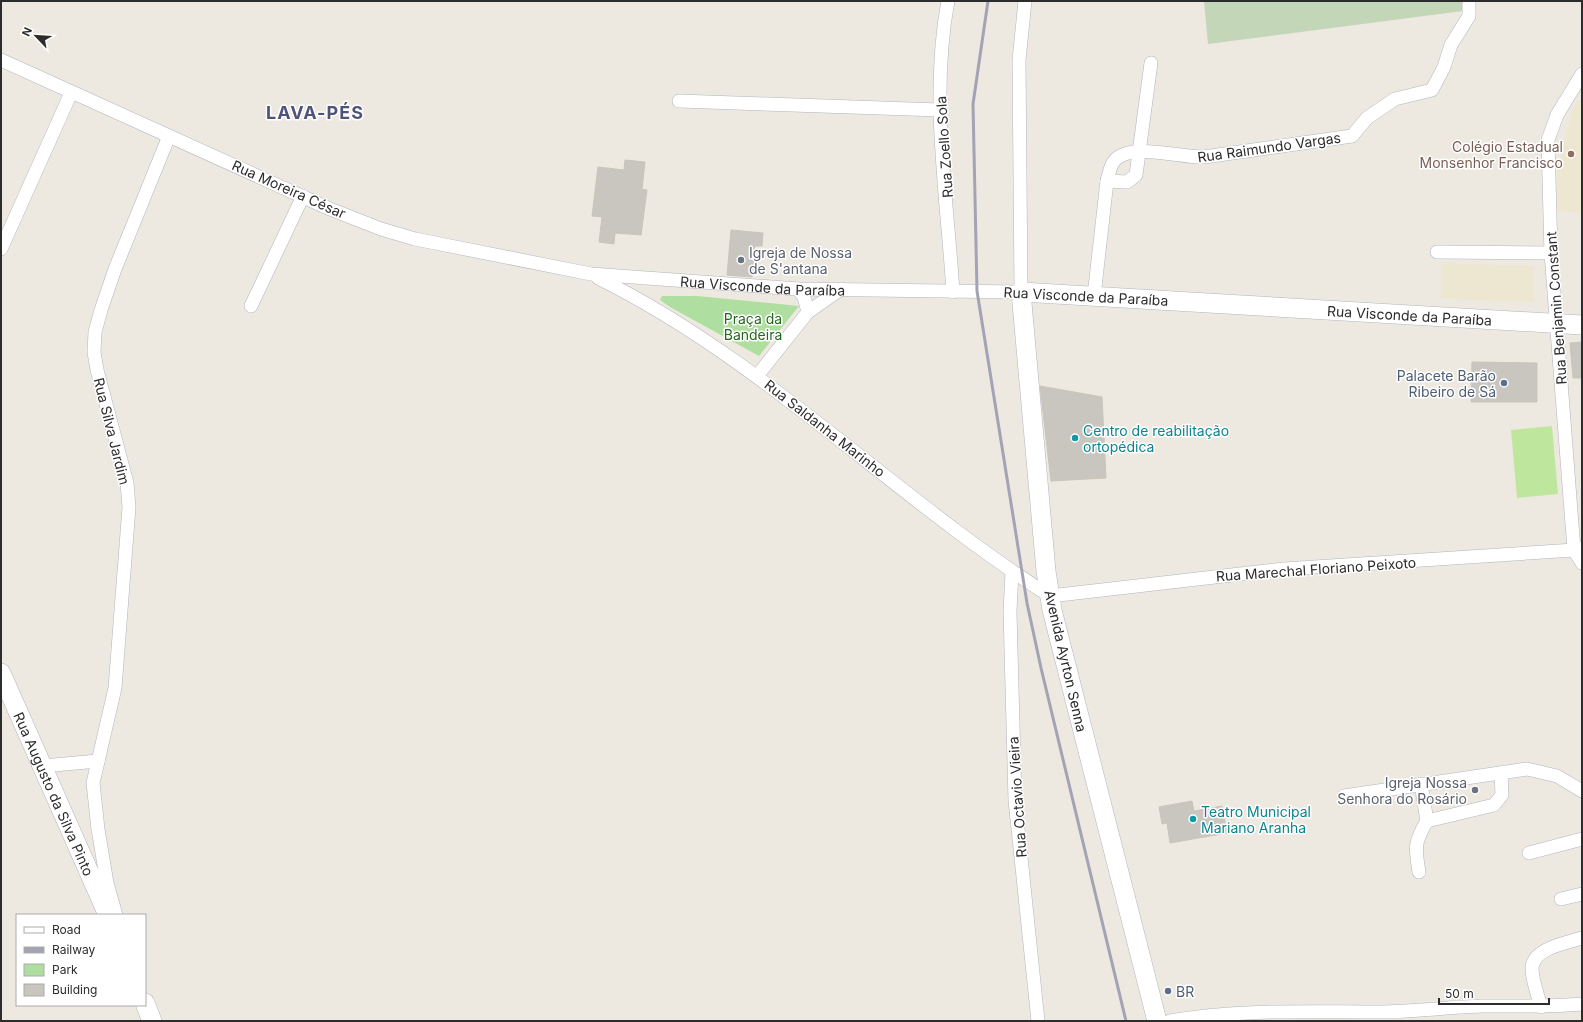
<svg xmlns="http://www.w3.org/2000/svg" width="1583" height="1022" viewBox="0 0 1583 1022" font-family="Inter,sans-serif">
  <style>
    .education { fill: #ede7d1 }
    .green { fill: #afdfa0 }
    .cemetery { fill: #c3d6b8 }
    .pitch { fill: #bfe69d }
    .building { fill: #c9c5bf; stroke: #c8c5b9 }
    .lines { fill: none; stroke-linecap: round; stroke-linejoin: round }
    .minor-casing { stroke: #b3b4bf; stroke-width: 14 }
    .secondary-casing { stroke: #b3b4bf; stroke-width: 20 }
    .minor { stroke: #fff; stroke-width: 13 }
    .secondary { stroke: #fff; stroke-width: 19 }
    .rail { stroke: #a3a3b5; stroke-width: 3 }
    .education-dot { fill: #8d6e63; stroke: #fff; stroke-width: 1.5 }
    .worship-dot { fill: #6b7280; stroke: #fff; stroke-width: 1.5 }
    .service-dot { fill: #5c6f8a; stroke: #fff; stroke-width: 1.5 }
    .culture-dot { fill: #0f9aa8; stroke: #fff; stroke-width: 1.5 }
    .labels { text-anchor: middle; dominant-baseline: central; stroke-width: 3; stroke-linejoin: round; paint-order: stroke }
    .education-label { font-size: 14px; fill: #785e54; stroke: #fff; text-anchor: end }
    .street-label { font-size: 14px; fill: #2c2c2c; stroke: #fff }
    .worship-label { font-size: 14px; fill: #5b616d; stroke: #fff; text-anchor: start }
    .park-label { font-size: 14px; fill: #276620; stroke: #fff }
    .service-label { font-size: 14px; fill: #4e5e75; stroke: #fff; text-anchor: end }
    .culture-label { font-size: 14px; fill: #0d838f; stroke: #fff; text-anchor: start }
    .district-label { font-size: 18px; font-weight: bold; letter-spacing: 1px; fill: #4f527b; stroke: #fff }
  </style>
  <rect width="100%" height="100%" fill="#ede9e0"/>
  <g class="education">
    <path d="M 1582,96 L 1582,213 L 1558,211 L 1557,168 L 1573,109 Z"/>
    <path d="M 1442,263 L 1534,266 L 1533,302 L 1441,299 Z"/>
  </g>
  <path class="green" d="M 662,296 L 697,296 L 799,306 L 759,356 L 670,307 L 660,300 Z"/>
  <path class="cemetery" d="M 1204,1 L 1462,1 L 1463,11 L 1208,44 Z"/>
  <path class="pitch" d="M 1552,426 L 1558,494 L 1517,498 L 1511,430 Z"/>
  <g class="building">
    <path d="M 625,160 L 645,162 L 642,189 L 647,190 L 641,235 L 615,233 L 614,244 L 599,242 L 602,217 L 592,216 L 598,167 L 624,170 Z"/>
    <path d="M 731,230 L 763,233 L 762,246 L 755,246 L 752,277 L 727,275 Z"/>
    <path d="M 1582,342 L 1582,378 L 1573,378 L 1570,343 Z"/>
    <path d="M 1472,362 L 1537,363 L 1537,402 L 1471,402 Z"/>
    <path d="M 1040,386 L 1102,397 L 1106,478 L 1051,481 Z"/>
    <path d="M 1192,801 L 1194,811 L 1222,806 L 1227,833 L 1170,843 L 1167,823 L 1162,824 L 1159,807 Z"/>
  </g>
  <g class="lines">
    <defs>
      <g id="minor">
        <path d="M 948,1 C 930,95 947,197 953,292"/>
        <path id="s1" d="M 1,60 L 330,209 L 381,229 L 415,239 L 591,274 L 798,289 L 1021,292 L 1019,60 L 1025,1"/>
        <path d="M 1582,74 L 1557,115 L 1548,140 L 1551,253 L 1574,550 L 1582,563"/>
        <path d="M 679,101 L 939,110"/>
        <path d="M 1107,181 L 1127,182 L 1136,175 L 1151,63"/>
        <path d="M 1,249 L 71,93"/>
        <path d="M 1437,252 L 1551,253"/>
        <path d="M 598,278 C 764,360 894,497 1050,596 L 1284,569 L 1574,550 L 1582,548"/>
        <path d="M 798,289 L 804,297 L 808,312"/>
        <path d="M 1094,296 L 1107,181 C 1109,174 1110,165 1115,160 C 1131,142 1181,158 1204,157 L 1352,136 L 1367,118 L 1395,99 L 1432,90 L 1444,67 L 1451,45 L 1469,16 L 1469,1"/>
        <path d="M 251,306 L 303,196"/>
        <path d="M 757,376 L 808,312 L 841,289"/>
        <path d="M 1012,572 L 1010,611 L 1015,800 L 1038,1021"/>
        <path d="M 43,766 L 98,761"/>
        <path d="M 1344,796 L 1527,769 L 1557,776 L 1582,791"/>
        <path d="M 1427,821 L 1494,805 L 1502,795 L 1501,773"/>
        <path d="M 1529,853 L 1582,839"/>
        <path d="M 1419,872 C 1415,848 1414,842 1427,821 L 1421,784"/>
        <path d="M 1561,899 L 1582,894"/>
        <path d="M 116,915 L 107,883 L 98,829 L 93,783 L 115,688 L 129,507 L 127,483 L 97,370 L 94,352 L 95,332 L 101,310 L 115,269 L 169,136"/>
        <path d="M 1541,1007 C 1538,995 1532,981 1532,968 C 1533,948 1567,943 1582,938"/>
        <path d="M 1170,1021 C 1239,1009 1309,1012 1379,1012 C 1413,1012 1447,1007 1482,1006 C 1515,1006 1548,1007 1582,1004"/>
      </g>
      <g id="secondary">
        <path id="s2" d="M 1,673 L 108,915"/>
        <path d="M 145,1003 L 152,1021"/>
        <path id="s3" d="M 1157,1021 L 1052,610 L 1046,571 L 1021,292 L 1582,325"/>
      </g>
    </defs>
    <use href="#minor" class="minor-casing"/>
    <use href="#secondary" class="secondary-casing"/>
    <use href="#minor" class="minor"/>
    <use href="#secondary" class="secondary"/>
    <path class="rail" d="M 988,1 L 973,104 L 977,291 L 1027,603 L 1041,668 L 1126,1021"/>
  </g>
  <circle class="education-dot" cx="1571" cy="154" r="4"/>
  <g class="worship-dot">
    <circle cx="741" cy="260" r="4"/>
    <circle cx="1475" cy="790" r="4"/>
  </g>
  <g class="service-dot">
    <circle cx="1504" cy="383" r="4"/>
    <circle cx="1168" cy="991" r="4"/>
  </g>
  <g class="culture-dot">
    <circle cx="1075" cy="438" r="4"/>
    <circle cx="1193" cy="819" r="4"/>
  </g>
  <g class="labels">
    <g class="education-label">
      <text x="1563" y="146">Colégio Estadual<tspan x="1563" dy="16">Monsenhor Francisco</tspan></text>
    </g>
    <g class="street-label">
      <text transform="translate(944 147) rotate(-94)">Rua Zoello Sola</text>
      <text transform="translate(1269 147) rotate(-8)">Rua Raimundo Vargas</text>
      <text transform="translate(289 189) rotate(24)">Rua Moreira César</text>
      <text stroke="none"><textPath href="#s1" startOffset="803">Rua Visconde da Paraíba</textPath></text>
      <text transform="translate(1086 296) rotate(3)">Rua Visconde da Paraíba</text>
      <text transform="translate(1556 308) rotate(-94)">Rua Benjamin Constant</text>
      <text stroke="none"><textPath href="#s3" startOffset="1133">Rua Visconde da Paraíba</textPath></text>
      <text transform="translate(825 428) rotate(38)">Rua Saldanha Marinho</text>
      <text transform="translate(112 431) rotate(76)">Rua Silva Jardim</text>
      <text transform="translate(1316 569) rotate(-4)">Rua Marechal Floriano Peixoto</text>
      <text transform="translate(1066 661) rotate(77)">Avenida Ayrton Senna</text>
      <text stroke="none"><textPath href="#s2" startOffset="132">Rua Augusto da Silva Pinto</textPath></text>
      <text transform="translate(1017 797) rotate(-94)">Rua Octavio Vieira</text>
    </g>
    <g class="worship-label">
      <text x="749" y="252">Igreja de Nossa<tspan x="749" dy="16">de S'antana</tspan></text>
      <text x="1467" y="782" text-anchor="end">Igreja Nossa<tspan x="1467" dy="16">Senhora do Rosário</tspan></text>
    </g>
    <g class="park-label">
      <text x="753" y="318">Praça da<tspan x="753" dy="16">Bandeira</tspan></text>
    </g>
    <g class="service-label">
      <text x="1496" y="375">Palacete Barão<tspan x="1496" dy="16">Ribeiro de Sá</tspan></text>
      <text x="1176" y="991" text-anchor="start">BR</text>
    </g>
    <g class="culture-label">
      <text x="1083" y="430">Centro de reabilitação<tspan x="1083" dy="16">ortopédica</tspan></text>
      <text x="1201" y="811">Teatro Municipal<tspan x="1201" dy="16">Mariano Aranha</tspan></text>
    </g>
    <g class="district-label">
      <text x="315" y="112">LAVA-PÉS</text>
    </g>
  </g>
  <rect width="1583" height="1022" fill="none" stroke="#2c2c2c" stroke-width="4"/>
  <rect x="16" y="914" width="130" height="92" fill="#ffffff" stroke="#ababab"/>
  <rect x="24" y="927" width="20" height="6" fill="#ffffff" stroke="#ababab"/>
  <text x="52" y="934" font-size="12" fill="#2c2c2c">Road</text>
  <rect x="24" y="947" width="20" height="6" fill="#a3a3b5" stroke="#ababab"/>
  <text x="52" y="954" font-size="12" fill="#2c2c2c">Railway</text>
  <rect x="24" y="964" width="20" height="12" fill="#afdfa0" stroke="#ababab"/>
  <text x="52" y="974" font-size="12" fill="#2c2c2c">Park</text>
  <rect x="24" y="984" width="20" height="12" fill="#c9c5bf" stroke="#ababab"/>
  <text x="52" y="994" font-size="12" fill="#2c2c2c">Building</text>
  <g transform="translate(36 36) rotate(295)" stroke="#ffffff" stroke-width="3" paint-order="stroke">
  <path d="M0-3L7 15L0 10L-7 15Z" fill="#2c2c2c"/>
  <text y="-6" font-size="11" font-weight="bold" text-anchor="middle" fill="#2c2c2c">N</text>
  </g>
  <path d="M1439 998v6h110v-6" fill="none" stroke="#2c2c2c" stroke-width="2"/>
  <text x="1445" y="998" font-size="12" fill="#2c2c2c" stroke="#ffffff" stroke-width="3" paint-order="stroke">50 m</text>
</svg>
